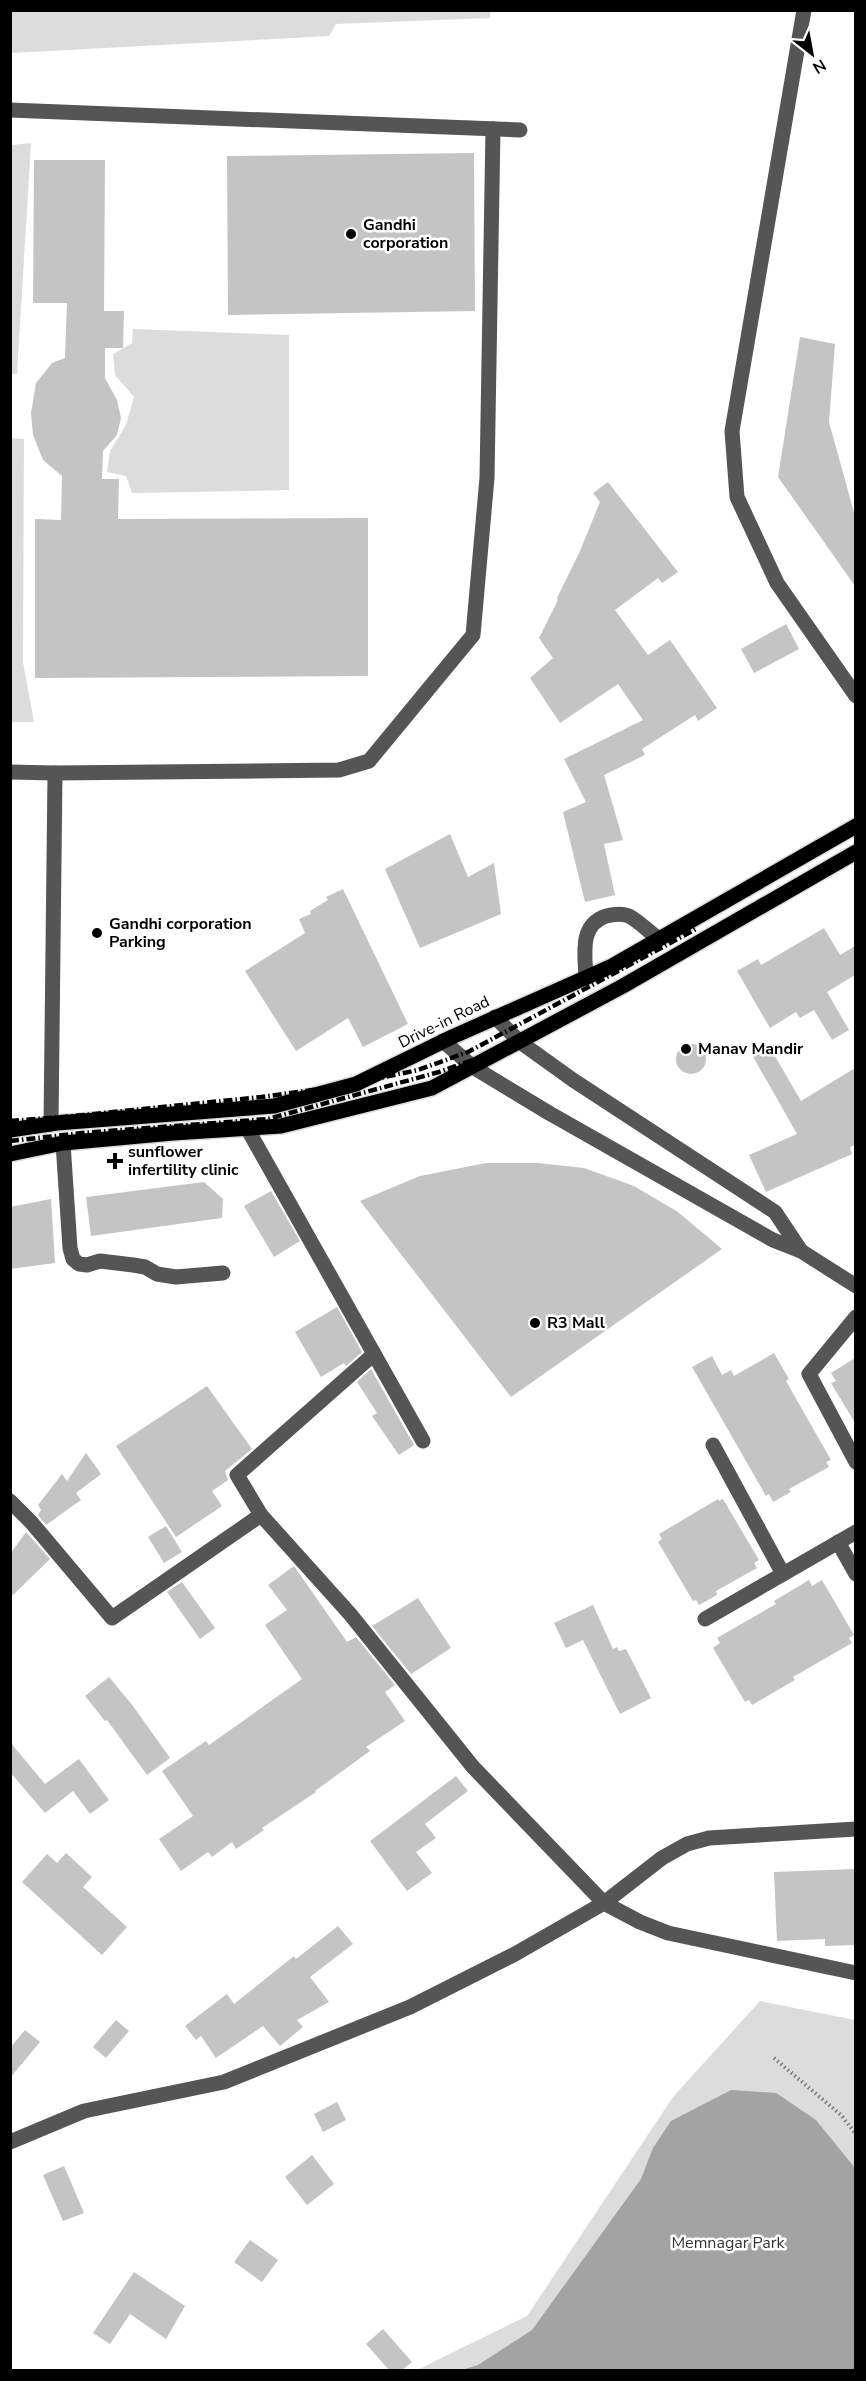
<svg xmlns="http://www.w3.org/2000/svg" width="866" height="2381" viewBox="0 0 866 2381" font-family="'Nunito Sans',sans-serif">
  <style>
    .green { fill: #dcdcdc }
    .water { fill: #a3a3a3 }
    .building { fill: #c4c4c4 }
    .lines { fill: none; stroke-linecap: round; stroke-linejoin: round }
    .major-casing { stroke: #dbdbdb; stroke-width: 18 }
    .path { stroke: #777; stroke-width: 4; stroke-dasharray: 1.5 3; stroke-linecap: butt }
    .minor { stroke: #555; stroke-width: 15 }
    .major { stroke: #000; stroke-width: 15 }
    .rail { stroke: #000; stroke-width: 4.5; stroke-dasharray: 9 3 1.5 3; stroke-linecap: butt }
    .poi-dot { fill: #000; stroke: #fff; stroke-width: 2 }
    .labels { text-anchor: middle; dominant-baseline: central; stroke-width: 5; stroke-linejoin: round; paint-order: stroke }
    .poi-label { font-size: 16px; font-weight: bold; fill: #000; stroke: #fff; text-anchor: start }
    .street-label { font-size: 16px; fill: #000; stroke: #fff }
    .park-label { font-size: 16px; fill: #333; stroke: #fff }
  </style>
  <rect width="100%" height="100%" fill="#fff"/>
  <g class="green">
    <path d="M 11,10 L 490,10 L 490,18 L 336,24 L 329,36 L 11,53 Z"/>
    <path d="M 31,143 L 17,374 L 11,374 L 11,145 Z"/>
    <path d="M 133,329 L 289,335 L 289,490 L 132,493 L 126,476 L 107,472 L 110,451 L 126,425 L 134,397 L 115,375 L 113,354 L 132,343 Z"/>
    <path d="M 11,438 L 24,439 L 23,662 L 34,722 L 11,722 Z"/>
    <path d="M 760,2001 L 855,2020 L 855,2370 L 417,2370 L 527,2316 L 673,2097 Z"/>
  </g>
  <path class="water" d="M 731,2090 L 776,2093 L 816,2120 L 855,2168 L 855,2370 L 462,2370 L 478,2365 L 532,2330 L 641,2179 L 653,2148 L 671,2121 Z"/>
  <g class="building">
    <path d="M 474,153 L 475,311 L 228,315 L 227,156 Z"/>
    <path d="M 34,160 L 105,160 L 104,311 L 124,311 L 123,348 L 105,348 L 105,378 L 117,400 L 121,418 L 117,435 L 103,451 L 102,479 L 119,479 L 118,519 L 368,518 L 368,676 L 35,678 L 35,519 L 61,520 L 62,476 L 43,460 L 33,435 L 31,413 L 36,383 L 52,363 L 65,358 L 67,303 L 33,303 Z"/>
    <path d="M 800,337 L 835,344 L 829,422 L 855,516 L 855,586 L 778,477 Z"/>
    <path d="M 608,482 L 678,572 L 662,583 L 658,578 L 615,610 L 648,655 L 670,640 L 717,708 L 698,721 L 695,715 L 642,749 L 645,755 L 604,775 L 623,840 L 604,844 L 615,895 L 585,902 L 563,812 L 586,802 L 564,759 L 643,720 L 618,684 L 560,723 L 530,678 L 553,658 L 539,638 L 558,600 L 557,598 L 580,551 L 600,502 L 593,493 Z"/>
    <path d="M 786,624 L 799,649 L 754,673 L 741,649 Z"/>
    <path d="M 450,834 L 468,877 L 494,863 L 501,914 L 420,948 L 385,869 Z"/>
    <path d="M 343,889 L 408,1024 L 363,1047 L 348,1018 L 296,1051 L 245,971 L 305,933 L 299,919 L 311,914 L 310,911 L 328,900 L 326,897 Z"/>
    <path d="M 824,928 L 840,955 L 855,946 L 855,975 L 827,992 L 849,1030 L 832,1040 L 814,1010 L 800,1018 L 796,1012 L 770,1028 L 737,971 L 758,959 L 761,965 Z"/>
    <path d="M 768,1044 L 801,1101 L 855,1068 L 855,1145 L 850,1147 L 852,1154 L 766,1192 L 749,1155 L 797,1134 L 751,1053 Z"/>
    <circle cx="691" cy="1059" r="15"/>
    <path d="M 486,1163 L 538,1163 L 584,1168 L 634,1186 L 678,1212 L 722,1249 L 511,1397 L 360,1201 L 420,1176 Z"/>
    <path d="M 204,1182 L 223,1199 L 222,1218 L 91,1236 L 86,1197 Z"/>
    <path d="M 271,1191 L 300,1241 L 274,1257 L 244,1206 Z"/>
    <path d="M 51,1199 L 55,1263 L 10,1269 L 10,1207 Z"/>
    <path d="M 337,1307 L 362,1352 L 346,1366 L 344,1363 L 321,1377 L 295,1332 Z"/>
    <path d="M 774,1353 L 789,1379 L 786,1381 L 831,1460 L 826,1462 L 829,1467 L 789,1489 L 791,1492 L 773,1502 L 769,1494 L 766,1496 L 692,1367 L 712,1356 L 722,1375 L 731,1370 L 734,1376 Z"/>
    <path d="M 855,1358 L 855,1423 L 831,1383 L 836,1381 L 831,1373 Z"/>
    <path d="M 371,1369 L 414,1445 L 399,1455 L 372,1416 L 377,1413 L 357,1382 Z"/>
    <path d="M 207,1386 L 252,1449 L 225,1471 L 228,1480 L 212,1491 L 222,1506 L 176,1537 L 116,1446 Z"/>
    <path d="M 86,1453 L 101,1474 L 76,1493 L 81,1500 L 46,1525 L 38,1515 L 41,1510 L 38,1505 L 62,1474 L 67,1481 Z"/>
    <path d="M 718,1499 L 719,1501 L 723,1499 L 759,1560 L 754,1563 L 757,1568 L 716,1591 L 717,1595 L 699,1605 L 696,1600 L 693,1601 L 658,1542 L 662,1539 L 659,1534 Z"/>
    <path d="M 166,1526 L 182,1552 L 164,1563 L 148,1537 Z"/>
    <path d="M 26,1532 L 50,1559 L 10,1598 L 10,1554 Z"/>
    <path d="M 294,1566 L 347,1642 L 356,1637 L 395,1685 L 385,1692 L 405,1721 L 366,1747 L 370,1751 L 315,1791 L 316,1792 L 262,1828 L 264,1830 L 236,1849 L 232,1842 L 212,1857 L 208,1852 L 181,1871 L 159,1839 L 193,1816 L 162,1771 L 206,1741 L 209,1745 L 302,1679 L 265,1625 L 287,1610 L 268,1585 Z"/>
    <path d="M 809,1580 L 812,1586 L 822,1580 L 854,1635 L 849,1638 L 852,1643 L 793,1677 L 795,1680 L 752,1705 L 749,1700 L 745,1702 L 713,1648 L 720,1643 L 717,1638 L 776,1604 L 774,1601 Z"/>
    <path d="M 182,1582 L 215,1628 L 200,1639 L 167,1592 Z"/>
    <path d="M 418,1598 L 451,1648 L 411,1674 L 372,1626 Z"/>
    <path d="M 593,1605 L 613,1649 L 617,1647 L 619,1651 L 626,1649 L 651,1698 L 620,1714 L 583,1640 L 566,1648 L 554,1623 Z"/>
    <path d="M 109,1677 L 133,1706 L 170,1758 L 147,1775 L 107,1720 L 105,1721 L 85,1696 Z"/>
    <path d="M 10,1742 L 45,1784 L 79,1759 L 109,1800 L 90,1814 L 73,1791 L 45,1813 L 10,1772 Z"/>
    <path d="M 456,1776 L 468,1791 L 425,1824 L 436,1838 L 416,1852 L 432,1873 L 407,1891 L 370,1841 Z"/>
    <path d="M 66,1853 L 92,1877 L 83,1887 L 127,1927 L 102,1955 L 22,1882 L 47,1854 L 57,1863 Z"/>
    <path d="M 855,1869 L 855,1945 L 825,1946 L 825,1939 L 777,1941 L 774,1872 Z"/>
    <path d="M 338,1926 L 353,1944 L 310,1977 L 329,2002 L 297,2020 L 303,2027 L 280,2046 L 263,2026 L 216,2058 L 201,2036 L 196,2040 L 185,2026 L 227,1994 L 234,2004 L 294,1956 L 296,1959 Z"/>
    <path d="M 116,2020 L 129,2031 L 106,2058 L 93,2047 Z"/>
    <path d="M 25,2030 L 40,2042 L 10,2078 L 10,2048 Z"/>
    <path d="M 337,2102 L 346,2120 L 323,2132 L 314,2114 Z"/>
    <path d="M 312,2155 L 334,2184 L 307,2205 L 285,2177 Z"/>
    <path d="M 64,2166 L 84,2213 L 63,2221 L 43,2175 Z"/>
    <path d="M 250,2240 L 278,2260 L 262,2282 L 234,2262 Z"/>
    <path d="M 134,2272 L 185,2306 L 166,2339 L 130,2314 L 110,2344 L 93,2333 Z"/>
    <path d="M 383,2329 L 412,2362 L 402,2370 L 389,2370 L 366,2344 Z"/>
  </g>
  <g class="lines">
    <defs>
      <g id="major">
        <path d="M 10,1130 L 57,1123 L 274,1106 L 356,1084 L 452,1037 L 612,966 L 856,826"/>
        <path d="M 10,1154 L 63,1143 L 173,1133 L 281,1126 L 432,1088 L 623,986 L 856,852"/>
      </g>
    </defs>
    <use href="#major" class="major-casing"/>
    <path class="path" d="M 774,2058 L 841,2115 L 856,2134"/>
    <g class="minor">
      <path d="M 804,10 L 732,431 L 737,497 L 777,583 L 856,696"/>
      <path d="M 10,110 L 520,130"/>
      <path d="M 10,772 L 55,773"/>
      <path d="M 586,978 C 585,954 579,925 606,916 C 614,914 621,913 629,916 C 640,922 649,932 659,939"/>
      <path d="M 495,1017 L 520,1042 L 573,1080 L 775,1212 L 801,1251"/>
      <path d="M 443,1041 L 473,1067 L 549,1113 L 773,1240 L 801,1251 L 856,1286"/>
      <path d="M 51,1124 L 55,773 L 339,770 L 369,761 L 473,635 L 487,478 L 493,129"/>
      <path d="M 247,1128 L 423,1441"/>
      <path d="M 63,1143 L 70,1248 L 73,1259 L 79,1264 L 87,1265 L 100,1261 L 133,1265 L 145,1267 L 157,1274 L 176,1277 L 223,1273"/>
      <path d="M 856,1317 L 809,1374 L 856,1462"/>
      <path d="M 713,1445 L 783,1574"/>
      <path d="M 10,1501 L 31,1522 L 112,1618 L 261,1515 L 237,1475 L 374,1354"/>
      <path d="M 261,1515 L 350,1614 L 473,1767 L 604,1903 L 640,1922 L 668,1933 L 856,1973"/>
      <path d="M 838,1542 L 856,1574"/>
      <path d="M 705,1619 L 856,1532"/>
      <path d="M 10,2142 L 84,2111 L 224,2082 L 410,2007 L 515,1954 L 604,1903 L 662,1858 L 687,1844 L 709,1838 L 856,1829"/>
    </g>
    <use href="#major" class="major"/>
    <g class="rail">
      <path d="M 10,1121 L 74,1116 L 261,1097 L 342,1086 L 418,1070 L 468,1052 L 698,928"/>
      <path d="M 10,1141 L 82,1133 L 268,1119 L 439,1072 L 496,1052 L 580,1007 L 856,848"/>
    </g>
  </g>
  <g class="poi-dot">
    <circle cx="351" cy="234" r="6"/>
    <circle cx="97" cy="933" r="6"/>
    <circle cx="686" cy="1049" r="6"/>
    <path d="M112 1152h6v6h6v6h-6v6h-6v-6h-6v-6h6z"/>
    <circle cx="535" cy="1323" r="6"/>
  </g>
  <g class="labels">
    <g class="poi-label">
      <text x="363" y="225">Gandhi<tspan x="363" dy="18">corporation</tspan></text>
      <text x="109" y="924">Gandhi corporation<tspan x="109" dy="18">Parking</tspan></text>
      <text x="698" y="1049">Manav Mandir</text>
      <text x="128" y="1152">sunflower<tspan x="128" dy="18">infertility clinic</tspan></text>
      <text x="547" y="1323">R3 Mall</text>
    </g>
    <g class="street-label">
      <text transform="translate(444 1022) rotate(-26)">Drive-in Road</text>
    </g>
    <g class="park-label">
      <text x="728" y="2243">Memnagar Park</text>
    </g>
  </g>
  <rect width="866" height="2381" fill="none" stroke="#000000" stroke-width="24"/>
  <g transform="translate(812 54) rotate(149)" stroke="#ffffff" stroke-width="4.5" paint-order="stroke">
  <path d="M0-4.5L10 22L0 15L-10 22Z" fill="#000000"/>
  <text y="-9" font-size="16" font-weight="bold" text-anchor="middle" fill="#000000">N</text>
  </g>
</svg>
